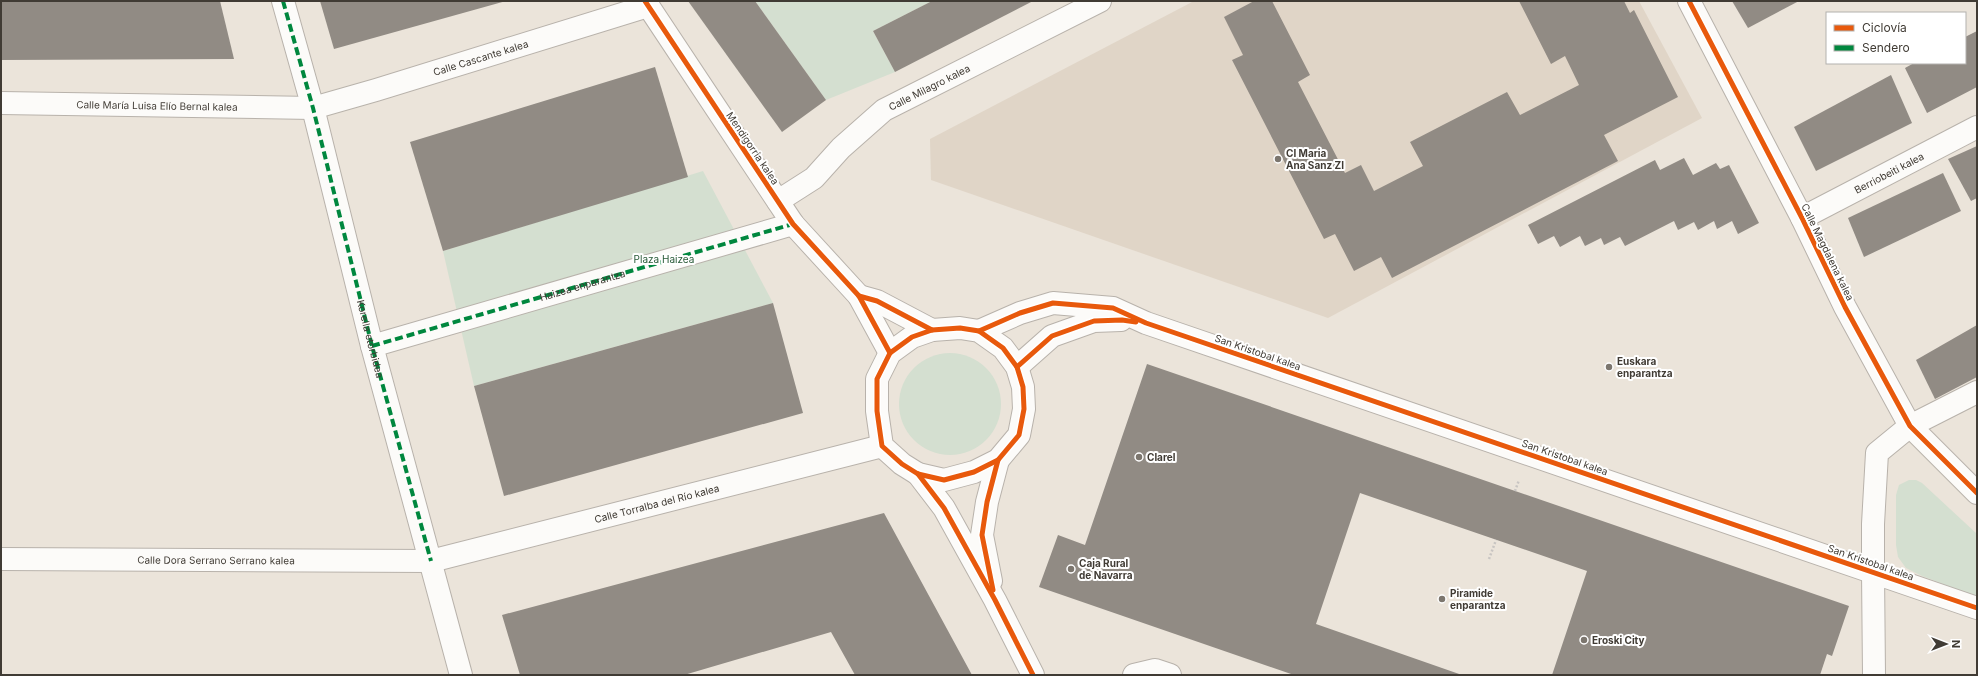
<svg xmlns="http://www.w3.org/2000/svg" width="1978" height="676" viewBox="0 0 1978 676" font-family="Inter,sans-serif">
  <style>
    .education { fill: #e0d5c7 }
    .green { fill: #d4dfd0 }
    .building { fill: #918b84 }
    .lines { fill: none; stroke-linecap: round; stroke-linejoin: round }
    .street-casing { stroke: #b8b2ab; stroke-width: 24 }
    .secondary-casing { stroke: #b8b2ab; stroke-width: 24 }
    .path { stroke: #c8c5c2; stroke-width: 2.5; stroke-dasharray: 2 2; stroke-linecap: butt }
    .street { stroke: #fcfbf9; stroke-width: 22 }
    .secondary { stroke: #fcfbf9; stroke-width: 22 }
    .quiet { stroke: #00873e; stroke-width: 4; stroke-dasharray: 8 4; stroke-linecap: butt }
    .cycleway-casing { stroke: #fff; stroke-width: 8 }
    .cycleway { stroke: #e8590c; stroke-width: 5 }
    .poi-dot { fill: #7c766e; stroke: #fff; stroke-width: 1.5 }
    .labels { text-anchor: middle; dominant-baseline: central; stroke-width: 4; stroke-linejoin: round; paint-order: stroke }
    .street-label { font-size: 10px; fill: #403b34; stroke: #fff }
    .poi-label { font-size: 10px; font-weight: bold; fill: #403b34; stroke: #fff; text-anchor: start }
    .park-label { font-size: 10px; fill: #275936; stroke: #fff }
  </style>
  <rect width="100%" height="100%" fill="#ebe4da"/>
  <path class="education" d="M 1194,1 L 1639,1 L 1702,118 L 1328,318 L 931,180 L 930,139 Z"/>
  <g class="green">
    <path d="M 755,1 L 932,1 L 873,31 L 895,72 L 826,100 Z"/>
    <path d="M 703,171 L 773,303 L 474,386 L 443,251 Z"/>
    <circle cx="950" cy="404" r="51"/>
    <path d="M 1909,480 L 1916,480 L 1922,483 L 1977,534 L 1977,597 L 1922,576 L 1906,568 L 1898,557 L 1896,545 L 1896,495 L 1899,485 Z"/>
  </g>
  <g class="building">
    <path d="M 1,1 L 220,1 L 234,59 L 1,60 Z"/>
    <path d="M 320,1 L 506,1 L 334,49 Z"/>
    <path d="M 688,1 L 755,1 L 826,100 L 782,132 Z"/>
    <path d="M 932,1 L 1033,1 L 895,72 L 873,31 Z"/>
    <path d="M 1254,1 L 1272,1 L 1310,75 L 1298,82 L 1345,173 L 1361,165 L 1374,191 L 1423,166 L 1410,142 L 1507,92 L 1520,115 L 1579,85 L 1565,56 L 1551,64 L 1519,1 L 1624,1 L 1630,13 L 1634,10 L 1678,97 L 1604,135 L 1618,161 L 1392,278 L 1381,257 L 1354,271 L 1335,234 L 1324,239 L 1232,60 L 1243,55 L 1224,17 Z"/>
    <path d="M 1732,1 L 1799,1 L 1748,28 Z"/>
    <path d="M 1977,31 L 1977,87 L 1927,113 L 1905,68 L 1914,63 L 1965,63 L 1965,37 Z"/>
    <path d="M 655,67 L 688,177 L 443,251 L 410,142 Z"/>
    <path d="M 1891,75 L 1912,123 L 1816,171 L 1794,127 Z"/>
    <path d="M 1977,146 L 1977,198 L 1971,201 L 1948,159 Z"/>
    <path d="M 1684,158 L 1693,175 L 1716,163 L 1720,169 L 1729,165 L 1759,223 L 1738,234 L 1732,221 L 1717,229 L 1714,221 L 1698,230 L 1694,222 L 1678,230 L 1674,221 L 1625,246 L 1620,237 L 1604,245 L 1601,238 L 1585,246 L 1580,236 L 1560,247 L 1554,236 L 1538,244 L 1528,225 L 1655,160 L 1660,170 Z"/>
    <path d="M 1943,173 L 1961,211 L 1864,257 L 1848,218 Z"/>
    <path d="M 773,303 L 803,413 L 504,496 L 474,386 Z"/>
    <path d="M 1977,325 L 1977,377 L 1935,399 L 1916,360 Z"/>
    <path d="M 1147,364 L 1849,606 L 1832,656 L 1827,654 L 1820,675 L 1552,675 L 1587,571 L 1360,493 L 1316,624 L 1462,675 L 1294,675 L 1039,587 L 1058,535 L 1085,545 Z"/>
    <path d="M 884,513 L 972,675 L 855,675 L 831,632 L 684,675 L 520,675 L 502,615 Z"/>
  </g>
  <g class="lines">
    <defs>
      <g id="street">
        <path d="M 283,1 L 313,108 L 372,346 L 461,675"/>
        <path id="s1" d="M 1,103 L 313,108 L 376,90 L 648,6"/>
        <path id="s2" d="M 778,201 L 814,178 L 841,148 L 884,110 L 1100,1"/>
        <path id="s3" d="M 1802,218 L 1977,127"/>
        <path id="s4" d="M 372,346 L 793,224"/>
        <path d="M 1910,426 L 1977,392"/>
        <path id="s5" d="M 1,559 L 431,561 L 882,446"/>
        <path d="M 1873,572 L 1874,675"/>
        <path d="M 1134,675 L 1155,670 L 1170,675"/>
      </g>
      <g id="secondary">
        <path d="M 645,1 L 793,224 L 859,296 L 890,353"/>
        <path d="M 1689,1 L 1802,218 L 1845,307 L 1910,426 L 1977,493"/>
        <path d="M 859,296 L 877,301 L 932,330"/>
        <path d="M 960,328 L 979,331 L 1003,348 L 1017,367 L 1023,387 L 1024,409 L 1019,435 L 998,460 L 974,472 L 944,480 L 918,474 L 902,464 L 882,446 L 877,411 L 877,379 L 890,353 L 912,337 L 932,330 Z"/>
        <path d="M 979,331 L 1020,313 L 1053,303 L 1113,308 L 1146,323 L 1977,608"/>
        <path d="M 1017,367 L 1052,336 L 1094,321 L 1121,320"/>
        <path d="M 918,474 L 944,508 L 995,600 L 1033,675"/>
        <path d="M 1873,572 L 1873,524 L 1877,453 L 1910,426"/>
        <path d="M 991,581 L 982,535 L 987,502 L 998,460"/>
      </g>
    </defs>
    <use href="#street" class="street-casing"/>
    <use href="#secondary" class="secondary-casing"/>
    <g class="path">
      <path d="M 1515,491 L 1519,480"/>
      <path d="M 1489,559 L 1496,540"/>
    </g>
    <use href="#street" class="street"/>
    <use href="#secondary" class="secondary"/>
    <g class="quiet">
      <path id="s6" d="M 283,1 L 313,108 L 372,346 L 431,561"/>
      <path d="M 372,346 L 793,224"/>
    </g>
    <defs>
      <g id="cycleway">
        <path d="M 645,1 L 793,224 L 859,296 L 890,353"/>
        <path d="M 1689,1 L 1802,218 L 1845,307 L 1910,426 L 1977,493"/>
        <path d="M 859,296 L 877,301 L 932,330"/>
        <path d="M 960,328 L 979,331 L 1003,348 L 1017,367 L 1023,387 L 1024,409 L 1019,435 L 998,460 L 974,472 L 944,480 L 918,474 L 902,464 L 882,446 L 877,411 L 877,379 L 890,353 L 912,337 L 932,330 Z"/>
        <path d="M 979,331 L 1020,313 L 1053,303 L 1113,308 L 1146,323 L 1977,608"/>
        <path d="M 1017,367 L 1052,336 L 1094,321 L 1122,320 L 1136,322"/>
        <path d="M 918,474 L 944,508 L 995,600 L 1033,675"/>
        <path d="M 993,590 L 982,535 L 987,502 L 998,460"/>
      </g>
    </defs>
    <use href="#cycleway" class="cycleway-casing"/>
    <use href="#cycleway" class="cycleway"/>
  </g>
  <g class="poi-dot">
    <circle cx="1278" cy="159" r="4"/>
    <circle cx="1609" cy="367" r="4"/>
    <circle cx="1139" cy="457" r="4"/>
    <circle cx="1071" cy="569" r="4"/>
    <circle cx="1442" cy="599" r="4"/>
    <circle cx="1584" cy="640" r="4"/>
  </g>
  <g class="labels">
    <g class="street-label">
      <text stroke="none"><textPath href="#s1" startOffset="487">Calle Cascante kalea</textPath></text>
      <text stroke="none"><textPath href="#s2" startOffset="191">Calle Milagro kalea</textPath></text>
      <text stroke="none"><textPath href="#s1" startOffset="156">Calle María Luisa Elío Bernal kalea</textPath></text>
      <text transform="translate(753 148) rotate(56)">Mendigorria kalea</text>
      <text stroke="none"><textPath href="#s3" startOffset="98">Berriobeiti kalea</textPath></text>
      <text transform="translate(1828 252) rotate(64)">Calle Magdalena kalea</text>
      <text stroke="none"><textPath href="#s4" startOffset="219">Haizea enparantza</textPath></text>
      <text stroke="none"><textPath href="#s6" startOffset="349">Korella etorbidea</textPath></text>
      <text transform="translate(1258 352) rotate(19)">San Kristobal kalea</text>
      <text transform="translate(1565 457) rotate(19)">San Kristobal kalea</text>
      <text stroke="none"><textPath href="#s5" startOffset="663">Calle Torralba del Río kalea</textPath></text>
      <text stroke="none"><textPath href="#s5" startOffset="215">Calle Dora Serrano Serrano kalea</textPath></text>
      <text transform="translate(1871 562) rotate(19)">San Kristobal kalea</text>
    </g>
    <g class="poi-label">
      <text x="1286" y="153">CI Maria<tspan x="1286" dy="12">Ana Sanz ZI</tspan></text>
      <text x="1617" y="361">Euskara<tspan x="1617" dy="12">enparantza</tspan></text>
      <text x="1147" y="457">Clarel</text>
      <text x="1079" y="563">Caja Rural<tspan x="1079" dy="12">de Navarra</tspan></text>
      <text x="1450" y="593">Piramide<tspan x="1450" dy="12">enparantza</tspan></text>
      <text x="1592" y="640">Eroski City</text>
    </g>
    <g class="park-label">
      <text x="664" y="259">Plaza Haizea</text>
    </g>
  </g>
  <rect width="1978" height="676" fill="none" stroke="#403b34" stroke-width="4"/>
  <rect x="1826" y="12" width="140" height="52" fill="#ffffff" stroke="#b3b1ae"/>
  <rect x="1834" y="25" width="20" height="6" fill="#e8590c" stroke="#b3b1ae"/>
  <text x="1862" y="32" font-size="12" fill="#403b34">Ciclovía</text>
  <rect x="1834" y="45" width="20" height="6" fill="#00873e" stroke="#b3b1ae"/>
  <text x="1862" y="52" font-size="12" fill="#403b34">Sendero</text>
  <g transform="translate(1946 644) rotate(90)" stroke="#ffffff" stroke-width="3" paint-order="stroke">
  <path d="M0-3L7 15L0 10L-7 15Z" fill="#403b34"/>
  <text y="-6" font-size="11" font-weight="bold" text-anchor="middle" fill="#403b34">N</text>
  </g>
</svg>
